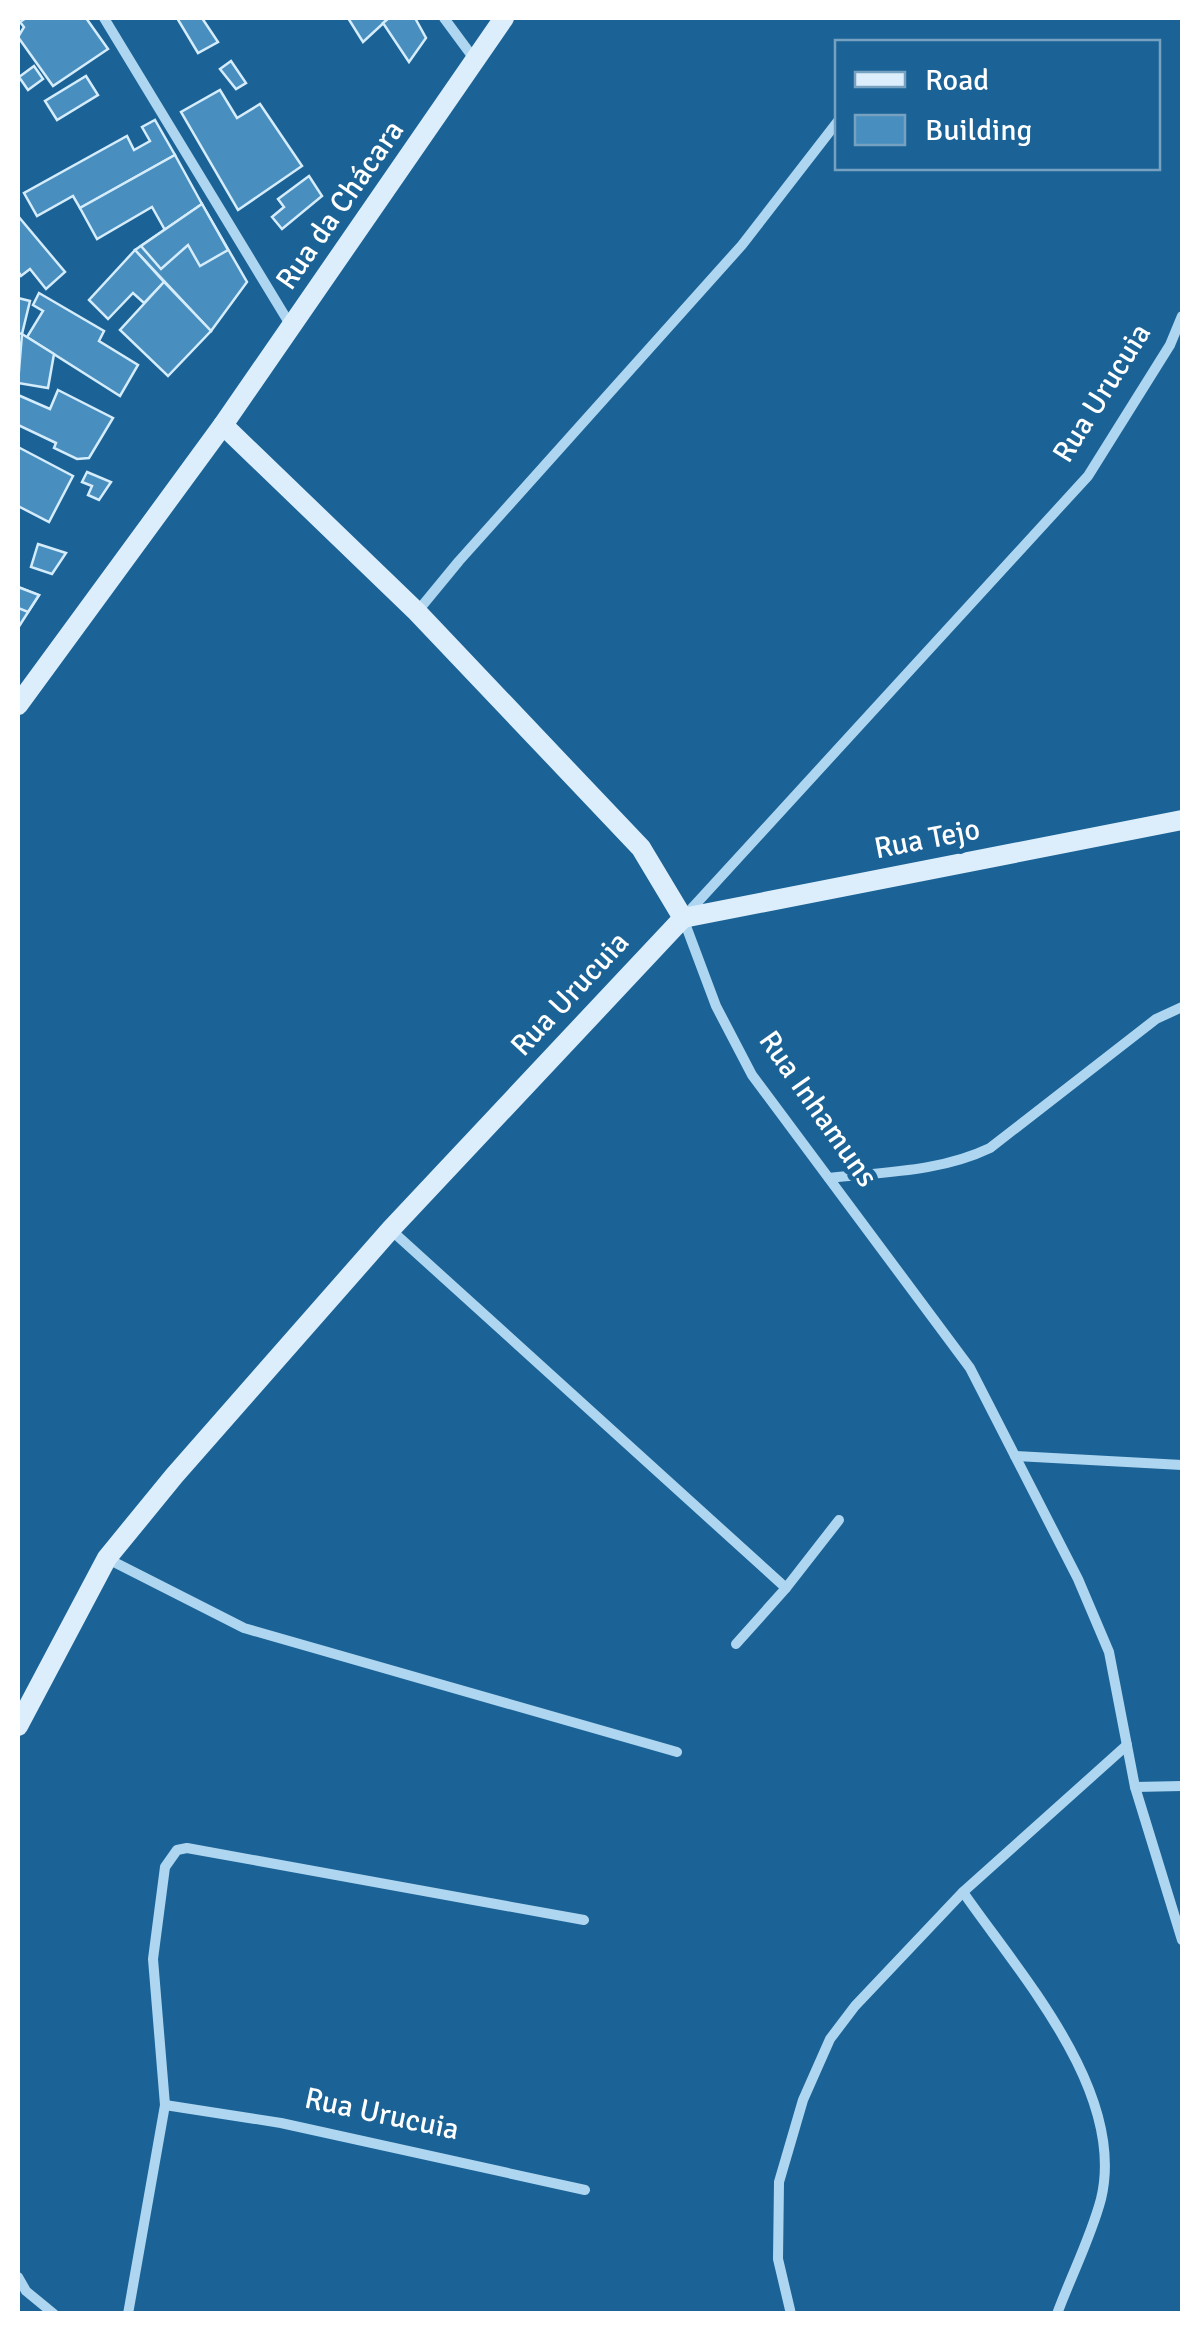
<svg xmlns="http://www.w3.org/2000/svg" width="1200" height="2331" viewBox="0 0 1200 2331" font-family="Signika,sans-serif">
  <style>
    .building { fill: #488ebe; stroke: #d5ecfb; stroke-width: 2.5 }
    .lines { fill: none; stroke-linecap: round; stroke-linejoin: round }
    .street { stroke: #aed6f0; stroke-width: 10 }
    .secondary { stroke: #dceefb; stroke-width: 20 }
    .labels { text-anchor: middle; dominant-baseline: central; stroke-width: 10; stroke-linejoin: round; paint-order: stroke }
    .street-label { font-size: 30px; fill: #fff; stroke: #1b6396 }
  </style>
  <rect width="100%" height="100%" fill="#1b6396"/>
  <g class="building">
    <path d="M 26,18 L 86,18 L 108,49 L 53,86 L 18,37 L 24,27 L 20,22 Z"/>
    <path d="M 177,18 L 202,18 L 218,42 L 198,53 Z"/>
    <path d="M 348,18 L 389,18 L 363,42 Z"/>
    <path d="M 389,18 L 415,18 L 426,38 L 409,62 L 383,23 Z"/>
    <path d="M 231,61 L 246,83 L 236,89 L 220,69 Z"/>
    <path d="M 34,66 L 43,79 L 28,90 L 19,77 Z"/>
    <path d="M 86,76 L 98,95 L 57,120 L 45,101 Z"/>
    <path d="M 220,90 L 237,118 L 260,104 L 302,166 L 238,210 L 181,112 Z"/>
    <path d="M 155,120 L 175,155 L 80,208 L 73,196 L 37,216 L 24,193 L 127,136 L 134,150 L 150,141 L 142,127 Z"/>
    <path d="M 175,155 L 202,204 L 165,230 L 152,207 L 97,239 L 80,208 Z"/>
    <path d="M 309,176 L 322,196 L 282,229 L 272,217 L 284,207 L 278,199 Z"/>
    <path d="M 202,204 L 247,282 L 211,331 L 135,250 Z"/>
    <path d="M 202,204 L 228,250 L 200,266 L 188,245 L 161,269 L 141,246 Z"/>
    <path d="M 18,216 L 65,272 L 46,289 L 30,269 L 21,276 L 18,271 Z"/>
    <path d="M 135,250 L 164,282 L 144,303 L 133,293 L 108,319 L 89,300 Z"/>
    <path d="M 164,282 L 211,331 L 168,376 L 120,330 Z"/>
    <path d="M 39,293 L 104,331 L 99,341 L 138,365 L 120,396 L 27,337 L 43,311 L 33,305 Z"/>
    <path d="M 18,298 L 30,301 L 22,334 L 18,333 Z"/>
    <path d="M 22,334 L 54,354 L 48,388 L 18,383 Z"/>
    <path d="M 58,390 L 113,418 L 89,458 L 77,459 L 54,448 L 56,443 L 18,425 L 18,395 L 50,409 Z"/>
    <path d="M 18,447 L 73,476 L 49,522 L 18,506 Z"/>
    <path d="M 87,472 L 111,482 L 99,500 L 88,495 L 92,486 L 82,482 Z"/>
    <path d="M 38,544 L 66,553 L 52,574 L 31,567 Z"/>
    <path d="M 18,587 L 39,595 L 18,628 Z"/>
    <path d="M 18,587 L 39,595 L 28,612 L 18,608 Z"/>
  </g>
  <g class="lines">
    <g class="street">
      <path d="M 104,18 L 291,326"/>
      <path d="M 444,18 L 475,60"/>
      <path d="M 1182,316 L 1170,345 L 1088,476 L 683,918 L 716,1006 L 752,1075 L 970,1368 L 1078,1579 L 1109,1652 L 1135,1787 L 1182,1940"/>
      <path d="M 417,612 L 459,561 L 742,245 L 838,121"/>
      <path d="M 829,1178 C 883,1172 940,1172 990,1148 L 1156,1019 L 1182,1007"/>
      <path d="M 391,1230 L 786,1588"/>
      <path d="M 1015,1456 L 1182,1465"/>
      <path d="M 108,1559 L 244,1628 L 677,1752"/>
      <path d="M 736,1644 L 786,1588 L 839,1520"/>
      <path d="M 1135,1787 L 1182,1786"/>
      <path d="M 963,1892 C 1019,1973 1127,2092 1101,2199 C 1091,2237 1071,2276 1057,2314"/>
      <path d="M 165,2105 L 281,2123 L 585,2190"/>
      <path d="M 18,2277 L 26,2291 L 54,2314"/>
      <path d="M 128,2314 L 165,2105 L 153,1959 L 165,1867 L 177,1850 L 187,1848 L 584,1920"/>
      <path d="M 791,2314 L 778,2259 L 779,2182 L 803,2100 L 830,2039 L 855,2006 L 963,1892 L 1127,1745"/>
    </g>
    <g class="secondary">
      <path d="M 223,425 L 417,612 L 641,848 L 683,918"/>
      <path d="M 18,705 L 223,425 L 504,18"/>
      <path d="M 683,918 L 1182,820"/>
      <path d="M 18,1726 L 107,1558 L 174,1476 L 391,1229 L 683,918"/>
    </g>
  </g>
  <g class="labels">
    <g class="street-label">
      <text transform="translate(340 205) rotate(-55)">Rua da Chácara</text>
      <text transform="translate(1102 393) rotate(-58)">Rua Urucuia</text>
      <text transform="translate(927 839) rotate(-11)">Rua Tejo</text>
      <text transform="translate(570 994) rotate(-47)">Rua Urucuia</text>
      <text transform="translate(818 1109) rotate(55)">Rua Inhamuns</text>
      <text transform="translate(382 2114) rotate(12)">Rua Urucuia</text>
    </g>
  </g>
  <rect width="1200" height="2331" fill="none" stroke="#ffffff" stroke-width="40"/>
  <rect x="835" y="40" width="325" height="130" fill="#1b6396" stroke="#76a1c0" stroke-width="2.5"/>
  <rect x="855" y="72" width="50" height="15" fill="#dceefb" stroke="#76a1c0" stroke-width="2.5"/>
  <text x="925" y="90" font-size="30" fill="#ffffff">Road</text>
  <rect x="855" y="115" width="50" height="30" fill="#488ebe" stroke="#76a1c0" stroke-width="2.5"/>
  <text x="925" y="140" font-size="30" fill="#ffffff">Building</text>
</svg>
